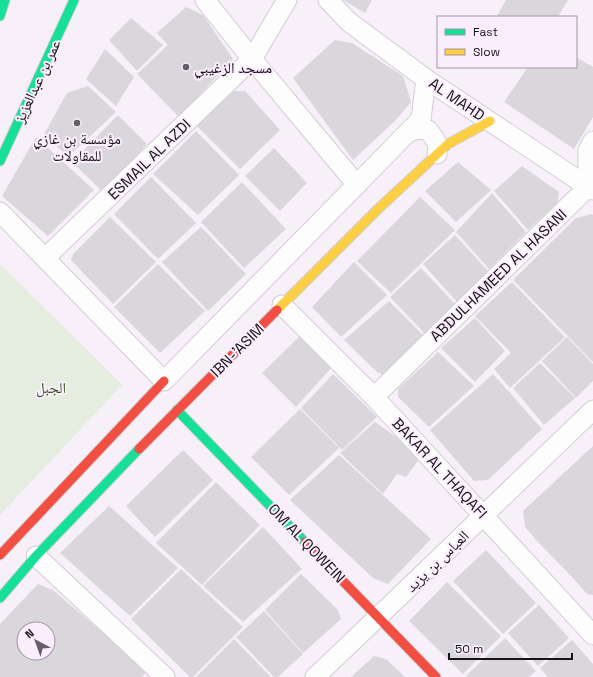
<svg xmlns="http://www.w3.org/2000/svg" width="593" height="677" viewBox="0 0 593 677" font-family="'Space Grotesk','Noto Naskh Arabic',sans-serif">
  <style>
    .green { fill: #e4eddf }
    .building { fill: #dad7dc; fill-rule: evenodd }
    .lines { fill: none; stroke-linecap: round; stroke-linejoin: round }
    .street-casing { stroke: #d1ccd2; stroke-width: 21 }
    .fast-casing { stroke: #d1ccd2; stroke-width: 11 }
    .slow-casing { stroke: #d1ccd2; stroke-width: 11 }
    .jam-casing { stroke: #d1ccd2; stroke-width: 11 }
    .street { stroke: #fefdfe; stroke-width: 19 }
    .fast { stroke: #16e098; stroke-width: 9 }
    .slow { stroke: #ffcf43; stroke-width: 9 }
    .jam { stroke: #f24e42; stroke-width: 9 }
    .poi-dot { fill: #656066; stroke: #faedfc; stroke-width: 1.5 }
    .labels { text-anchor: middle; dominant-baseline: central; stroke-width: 4; stroke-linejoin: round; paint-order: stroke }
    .poi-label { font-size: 15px; fill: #171318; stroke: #faedfc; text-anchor: start }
    .street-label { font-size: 15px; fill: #171318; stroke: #faedfc }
    .park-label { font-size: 15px; fill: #35581f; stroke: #faedfc }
  </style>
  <rect width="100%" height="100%" fill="#f7f0f8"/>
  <path class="green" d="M 0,264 L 122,385 L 0,515 Z"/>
  <g class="building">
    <path d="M 343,0 L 372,0 L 365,13 Z"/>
    <path d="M 506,0 L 568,0 L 558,17 L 499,17 L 497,16 Z"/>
    <path d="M 186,7 L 203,15 L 233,59 L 179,117 L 137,74 L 168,45 L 157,33 Z"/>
    <path d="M 131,18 L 163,45 L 137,71 L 109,40 Z"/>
    <path d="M 335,40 L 352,43 L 403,76 L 411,102 L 395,121 L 353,160 L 293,78 Z"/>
    <path d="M 105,49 L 134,77 L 116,106 L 86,79 Z"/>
    <path d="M 576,57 L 593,67 L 593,117 L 574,149 L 504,102 L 528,67 L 576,67 Z"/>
    <path d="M 88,86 L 116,112 L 68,157 L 44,134 L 67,93 Z"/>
    <path d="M 234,91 L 245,91 L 280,130 L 240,169 L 197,126 Z"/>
    <path d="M 118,115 L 147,144 L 103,192 L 72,162 Z"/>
    <path d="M 196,131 L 239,175 L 198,215 L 153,174 Z"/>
    <path d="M 36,137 L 94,190 L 48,236 L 2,196 Z"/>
    <path d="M 274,148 L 307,183 L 280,211 L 245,176 Z"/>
    <path d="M 458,162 L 491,190 L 456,222 L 425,191 Z"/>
    <path d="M 522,166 L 559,192 L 558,202 L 528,230 L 494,191 Z"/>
    <path d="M 151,177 L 196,223 L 158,259 L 114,214 Z"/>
    <path d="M 242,182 L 286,229 L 244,268 L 201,222 Z"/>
    <path d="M 492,193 L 526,232 L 489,269 L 456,232 Z"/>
    <path d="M 420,197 L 455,230 L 391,293 L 357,261 Z"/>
    <path d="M 592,214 L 593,215 L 593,362 L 513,280 L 576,218 Z"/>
    <path d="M 110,217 L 156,262 L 113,304 L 71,260 L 73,254 Z"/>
    <path d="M 201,227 L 246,274 L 208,311 L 162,262 Z"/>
    <path d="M 455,235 L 488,271 L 457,302 L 423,264 Z"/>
    <path d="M 354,262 L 387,295 L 341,337 L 312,307 Z"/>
    <path d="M 158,264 L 205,311 L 160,353 L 114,307 Z"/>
    <path d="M 421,268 L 455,304 L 425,334 L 390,297 Z"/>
    <path d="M 512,282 L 565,337 L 510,388 L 494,369 L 511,353 L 475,316 Z"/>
    <path d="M 389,301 L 424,336 L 384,375 L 377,372 L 344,340 Z"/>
    <path d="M 475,318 L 505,351 L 475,382 L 441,348 Z"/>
    <path d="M 300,336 L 333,366 L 296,407 L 262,373 Z"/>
    <path d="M 567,337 L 593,364 L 593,381 L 576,398 L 542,361 Z"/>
    <path d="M 438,352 L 474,386 L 429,427 L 398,397 L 398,389 Z"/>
    <path d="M 540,363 L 575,398 L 544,425 L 513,388 Z"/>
    <path d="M 333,374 L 377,417 L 342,450 L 301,408 Z"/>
    <path d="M 493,374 L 542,429 L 488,480 L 474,481 L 430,430 Z"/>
    <path d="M 300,409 L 339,448 L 289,495 L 251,457 Z"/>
    <path d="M 375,422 L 422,455 L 406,477 L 397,474 L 383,494 L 340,453 Z"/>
    <path d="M 593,446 L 593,595 L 587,594 L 573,578 L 538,542 L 525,527 L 523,511 Z"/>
    <path d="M 183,450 L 213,480 L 155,537 L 126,506 Z"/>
    <path d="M 339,455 L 431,539 L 388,584 L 373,578 L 290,500 Z"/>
    <path d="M 216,482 L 260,525 L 202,585 L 156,543 Z"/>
    <path d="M 109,506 L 178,568 L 130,616 L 60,553 Z"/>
    <path d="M 263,527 L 302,569 L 243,622 L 203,586 Z"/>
    <path d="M 486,550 L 536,603 L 503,634 L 453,581 Z"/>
    <path d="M 181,569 L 243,627 L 193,677 L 190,677 L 131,619 Z"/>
    <path d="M 301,574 L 338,610 L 341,619 L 303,653 L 265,610 Z"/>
    <path d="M 447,582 L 501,636 L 463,674 L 409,621 Z"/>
    <path d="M 38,584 L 53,590 L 147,671 L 142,677 L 0,677 L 0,624 ZM 24,629 L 48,629 L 48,653 L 24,653 Z"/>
    <path d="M 539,605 L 569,638 L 538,666 L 508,633 Z"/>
    <path d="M 264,611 L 303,654 L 278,677 L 274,677 L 236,637 Z"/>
    <path d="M 505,638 L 536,671 L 529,677 L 467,677 L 466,676 Z"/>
    <path d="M 234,639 L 271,677 L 196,677 Z"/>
    <path d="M 572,640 L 593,664 L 593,677 L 548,677 L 540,668 Z"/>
    <path d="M 374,656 L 386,659 L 405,677 L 351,677 Z"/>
  </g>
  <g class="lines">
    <defs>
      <g id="street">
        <path d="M 205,0 L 252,59 L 357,185"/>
        <path d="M 328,0 L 349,22 L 426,79 L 593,190"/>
        <path d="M 409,132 L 418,129 L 428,130 L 434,138 L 438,145 L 437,154"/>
        <path d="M 0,212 L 164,381 L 421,119 L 426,79"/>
        <path d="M 45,258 L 252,59 L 287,0"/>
        <path d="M 282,305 L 374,397 L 593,635"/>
        <path d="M 374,397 L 588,187 L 588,150 L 593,141"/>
        <path d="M 36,556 L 165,677"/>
        <path d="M 315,677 C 408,589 500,499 593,410"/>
      </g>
      <g id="fast">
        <path d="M 0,16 L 5,0"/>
        <path d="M 0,161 L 74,0"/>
        <path d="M 177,410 L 305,542"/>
        <path d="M 0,598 L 36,556 L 139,449"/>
      </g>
      <path id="slow" d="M 277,310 L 378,209 L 448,144 L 490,121"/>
      <g id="jam">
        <path d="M 139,449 L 277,310"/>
        <path d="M 305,542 L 436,677"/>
        <path d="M 0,555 L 164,381"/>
      </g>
    </defs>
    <use href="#street" class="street-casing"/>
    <use href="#fast" class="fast-casing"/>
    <use href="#slow" class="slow-casing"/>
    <use href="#jam" class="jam-casing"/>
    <use href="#street" class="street"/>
    <use href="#fast" class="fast"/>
    <use href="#slow" class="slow"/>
    <use href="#jam" class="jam"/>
  </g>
  <g class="poi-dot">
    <circle cx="186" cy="67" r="4"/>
    <circle cx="77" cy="123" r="4"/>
  </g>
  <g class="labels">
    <g class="poi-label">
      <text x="194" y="67">مسجد الزغيبي</text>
      <text x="77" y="138" text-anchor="middle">مؤسسة بن غازي<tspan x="77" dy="17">للمقاولات</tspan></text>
    </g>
    <g class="street-label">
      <text transform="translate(37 81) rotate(-65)">عمر بن عبدالعزيز</text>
      <text transform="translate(457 99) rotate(34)">AL MAHD</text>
      <text transform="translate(149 159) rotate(-44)">ESMAIL AL AZDI</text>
      <text transform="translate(498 275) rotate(-44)">ABDULHAMEED AL HASANI</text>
      <text transform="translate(237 350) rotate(-45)">IBN-'ASIM</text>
      <text transform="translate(440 468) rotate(47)">BAKAR AL THAQAFI</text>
      <text transform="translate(307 543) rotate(46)">OM AL QOWEIN</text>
      <text transform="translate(437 561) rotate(-44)">العباس بن يزيد</text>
    </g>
    <g class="park-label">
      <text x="51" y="387">الجبل</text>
    </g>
  </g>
  <rect x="437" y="16" width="140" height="52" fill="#faedfc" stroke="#9f96a1"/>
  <rect x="445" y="29" width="20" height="6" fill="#16e098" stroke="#9f96a1"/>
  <text x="473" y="36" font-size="12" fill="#171318">Fast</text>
  <rect x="445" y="49" width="20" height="6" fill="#ffcf43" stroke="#9f96a1"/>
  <text x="473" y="56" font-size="12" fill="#171318">Slow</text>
  <g transform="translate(36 641) rotate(319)"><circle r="19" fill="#faedfc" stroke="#9f96a1"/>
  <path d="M0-3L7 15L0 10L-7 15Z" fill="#656066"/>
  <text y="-6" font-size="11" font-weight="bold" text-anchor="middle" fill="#171318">N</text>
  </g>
  <path d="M449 653v6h123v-6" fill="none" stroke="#171318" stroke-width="2"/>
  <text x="455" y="653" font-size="12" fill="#171318" stroke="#faedfc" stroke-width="3" paint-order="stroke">50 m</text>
</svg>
